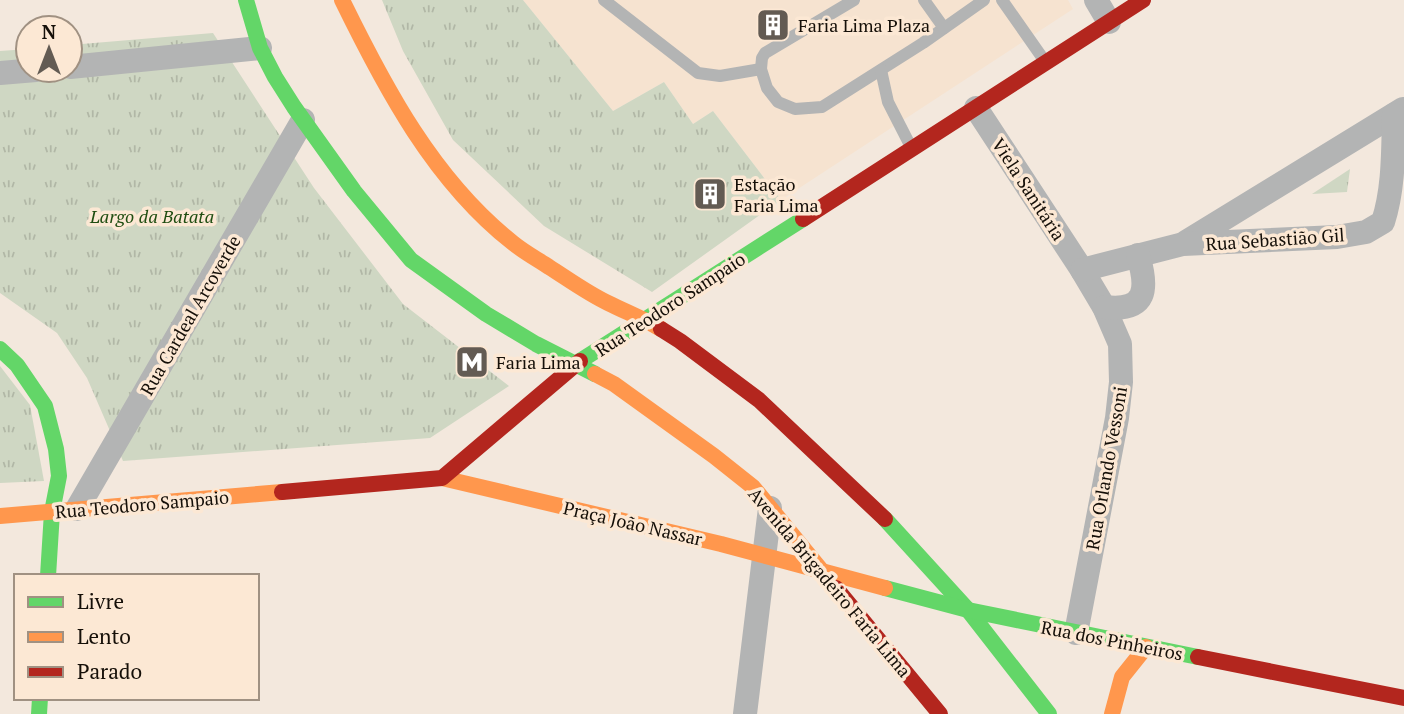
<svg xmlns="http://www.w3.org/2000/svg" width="1404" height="714" viewBox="0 0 1404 714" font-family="'PT Serif',serif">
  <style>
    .built { fill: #f6e3d0 }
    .park { fill: url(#park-tufts) }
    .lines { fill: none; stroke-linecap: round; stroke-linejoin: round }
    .lane { stroke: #b3b4b4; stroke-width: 12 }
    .street { stroke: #b3b4b4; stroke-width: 24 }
    .fast { stroke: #63d668; stroke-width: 16 }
    .slow { stroke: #ff974d; stroke-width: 16 }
    .jam { stroke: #b3261e; stroke-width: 16 }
    .labels { text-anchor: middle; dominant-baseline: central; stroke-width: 7; stroke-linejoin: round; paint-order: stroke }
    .poi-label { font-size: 18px; fill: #150f08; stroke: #fce8d4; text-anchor: start }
    .street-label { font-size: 18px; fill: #150f08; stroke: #fce8d4 }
    .park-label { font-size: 18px; font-style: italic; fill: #1f4d11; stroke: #fce8d4 }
  </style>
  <defs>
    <pattern id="park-tufts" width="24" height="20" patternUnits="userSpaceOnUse" patternTransform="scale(1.75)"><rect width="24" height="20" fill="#cfd7c3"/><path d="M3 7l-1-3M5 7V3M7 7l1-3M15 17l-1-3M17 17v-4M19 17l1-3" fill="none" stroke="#b1b7a6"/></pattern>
  </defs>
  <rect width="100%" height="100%" fill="#f3e8dd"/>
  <path class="built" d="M 523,0 L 1068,0 L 1073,9 L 781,200 L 713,111 L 693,124 L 664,82 L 613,111 Z"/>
  <g class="park">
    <path d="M 382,0 L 523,0 L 613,111 L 664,82 L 693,124 L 713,111 L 781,200 L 652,292 L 544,226 L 453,140 L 403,51 Z"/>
    <path d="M 213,33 L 314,188 L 403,304 L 509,386 L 430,438 L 123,461 L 87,378 L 57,333 L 0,293 L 0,51 L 28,49 L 28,70 L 70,70 L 70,45 Z"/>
    <path d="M 1350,169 L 1347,192 L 1312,194 Z"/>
    <path d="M 0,366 L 30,405 L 44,481 L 0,483 Z"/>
  </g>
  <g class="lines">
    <g class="lane">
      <path d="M 604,0 L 698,73 L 720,76 L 761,69"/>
      <path d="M 854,0 L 765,53 L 762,58 L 761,69 L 767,88 L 778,102 L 795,109 L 822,107 L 923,43 L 984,0"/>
      <path d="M 924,0 L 944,28"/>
      <path d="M 1002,0 L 1044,60"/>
      <path d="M 881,70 L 888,102 L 911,147"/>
    </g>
    <g class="street">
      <path d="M 1096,0 L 1109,22"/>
      <path d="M 70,67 L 260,48"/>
      <path d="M 0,73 L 36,70"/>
      <path d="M 976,108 L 1082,270 L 1104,307 L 1120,344 L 1121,382 L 1117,418 L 1076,633"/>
      <path d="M 1186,242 L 1403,109"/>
      <path d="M 1082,270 L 1183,244 L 1337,237 L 1366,232 L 1383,222 C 1394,188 1393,151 1394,115"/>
      <path d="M 1104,307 C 1148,312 1148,288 1138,255"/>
      <path d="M 77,509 L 303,120"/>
      <path d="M 745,714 L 770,508"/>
    </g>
    <g class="fast">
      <path d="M 246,0 L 260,48 L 275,77 L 294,107 L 354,191 L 411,260 L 486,314 L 536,344 L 595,374"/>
      <path d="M 0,349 L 17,365 L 45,406 L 56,449 L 59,476 L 52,512 L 48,576"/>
      <path d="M 580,361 L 803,219"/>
      <path d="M 885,519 L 968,610 L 1049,714"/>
      <path d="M 885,588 L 968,610 L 1198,657"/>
      <path d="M 39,714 L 40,698"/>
    </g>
    <g class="slow">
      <path d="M 342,0 C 385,88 434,181 513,243 C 524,252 537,259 549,267 C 568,279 587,293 608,303 C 626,312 644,319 661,329"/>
      <path d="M 595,374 L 614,384 L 714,456 L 753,487 L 836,588"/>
      <path d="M 442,478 L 721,544 L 885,588"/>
      <path d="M 0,516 L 282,492"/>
      <path d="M 1112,714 L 1122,677 L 1146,647"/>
    </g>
    <g class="jam">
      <path d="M 803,219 L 1143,0"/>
      <path d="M 661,329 L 680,341 L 759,400 L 885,519"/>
      <path d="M 282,492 L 442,478 L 580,361"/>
      <path d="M 836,588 L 940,714"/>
      <path d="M 1198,657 L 1404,698"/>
    </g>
  </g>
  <defs>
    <symbol id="building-square" viewBox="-11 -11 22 22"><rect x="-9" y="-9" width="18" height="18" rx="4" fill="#635b53" stroke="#fce8d4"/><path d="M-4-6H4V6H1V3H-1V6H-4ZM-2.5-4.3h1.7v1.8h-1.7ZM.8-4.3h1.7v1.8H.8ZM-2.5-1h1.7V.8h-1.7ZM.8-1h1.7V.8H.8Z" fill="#fff"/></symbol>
    <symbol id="metro-square" viewBox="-11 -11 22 22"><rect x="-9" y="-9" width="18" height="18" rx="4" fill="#635b53" stroke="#fce8d4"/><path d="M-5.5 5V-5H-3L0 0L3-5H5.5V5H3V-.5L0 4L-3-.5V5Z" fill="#fff"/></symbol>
  </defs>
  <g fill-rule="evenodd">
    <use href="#building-square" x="754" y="6" width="38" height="38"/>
    <use href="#building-square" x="691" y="175" width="38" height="38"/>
    <use href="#metro-square" x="453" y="343" width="38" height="38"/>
  </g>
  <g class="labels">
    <g class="poi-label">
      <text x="798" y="25">Faria Lima Plaza</text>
      <text x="734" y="184">Estação<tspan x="734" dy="21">Faria Lima</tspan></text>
      <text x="496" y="362">Faria Lima</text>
    </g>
    <g class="street-label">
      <text transform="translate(1029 189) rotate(57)">Viela Sanitária</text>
      <text transform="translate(1275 239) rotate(-4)">Rua Sebastião Gil</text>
      <text transform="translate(670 304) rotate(-33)">Rua Teodoro Sampaio</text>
      <text transform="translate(190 315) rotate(-60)">Rua Cardeal Arcoverde</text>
      <text transform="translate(1106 468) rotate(-80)">Rua Orlando Vessoni</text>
      <text transform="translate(142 504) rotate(-5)">Rua Teodoro Sampaio</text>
      <text transform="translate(633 523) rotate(13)">Praça João Nassar</text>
      <text transform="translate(830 582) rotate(50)">Avenida Brigadeiro Faria Lima</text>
      <text transform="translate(1112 640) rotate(11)">Rua dos Pinheiros</text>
    </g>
    <g class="park-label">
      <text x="152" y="216">Largo da Batata</text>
    </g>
  </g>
  <rect x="14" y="574" width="245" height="126" fill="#fce8d4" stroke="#a09182" stroke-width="2"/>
  <rect x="28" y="597" width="35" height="10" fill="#63d668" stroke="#a09182" stroke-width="2"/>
  <text x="77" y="609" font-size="21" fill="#150f08">Livre</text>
  <rect x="28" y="632" width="35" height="10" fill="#ff974d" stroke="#a09182" stroke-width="2"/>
  <text x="77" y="644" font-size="21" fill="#150f08">Lento</text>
  <rect x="28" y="667" width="35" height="10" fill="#b3261e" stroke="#a09182" stroke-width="2"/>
  <text x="77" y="679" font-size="21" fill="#150f08">Parado</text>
  <g transform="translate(49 49)"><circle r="33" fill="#fce8d4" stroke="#a09182" stroke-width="2"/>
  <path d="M0-5L12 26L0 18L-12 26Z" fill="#635b53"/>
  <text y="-10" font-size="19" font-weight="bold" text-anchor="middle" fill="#150f08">N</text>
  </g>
</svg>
